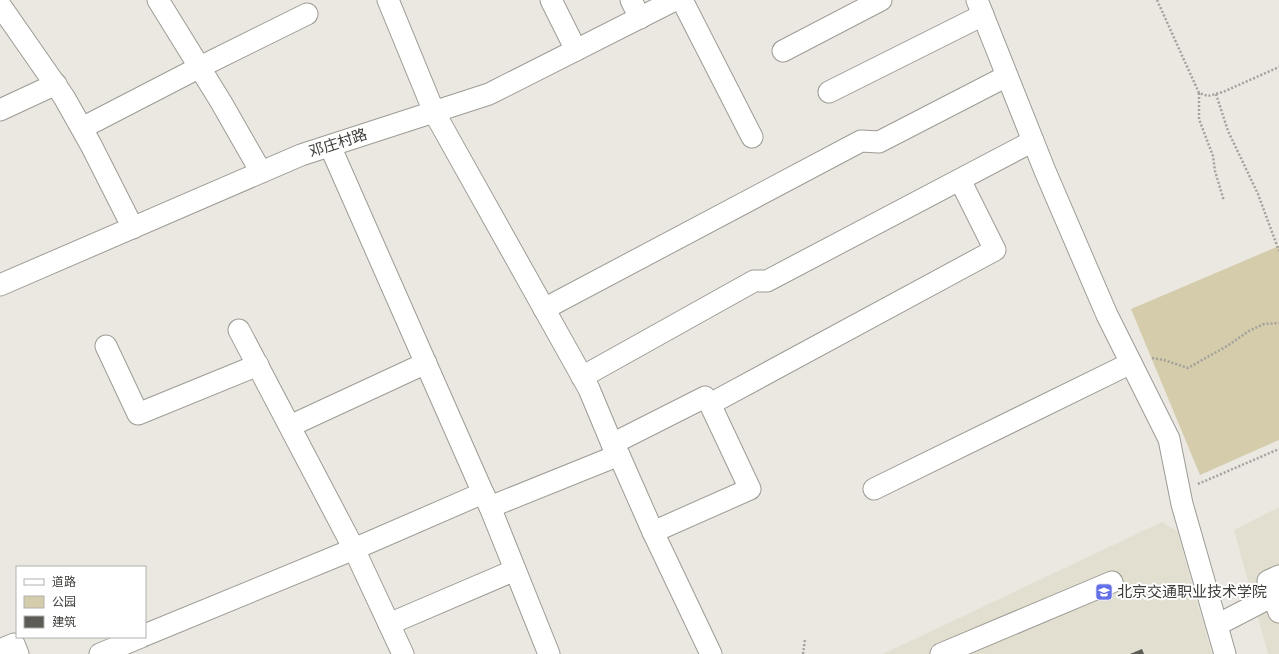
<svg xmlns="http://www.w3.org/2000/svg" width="1279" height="654" viewBox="0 0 1279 654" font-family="Jost,'Noto Sans SC',sans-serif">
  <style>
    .built { fill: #e2dfd0 }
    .green { fill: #d5ccac }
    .building { fill: #5d5b55 }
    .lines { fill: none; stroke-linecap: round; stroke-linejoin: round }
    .minor-casing { stroke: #9c9b94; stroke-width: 23 }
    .path { stroke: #a2a19b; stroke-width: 2.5; stroke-dasharray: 2 2; stroke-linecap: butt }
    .minor { stroke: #fff; stroke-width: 21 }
    .labels { text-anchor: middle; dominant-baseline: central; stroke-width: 4; stroke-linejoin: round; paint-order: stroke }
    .street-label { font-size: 15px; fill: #3d3c39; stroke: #fff }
    .poi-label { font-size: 15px; fill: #3d3c39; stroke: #fff; text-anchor: start }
  </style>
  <rect width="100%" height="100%" fill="#eae8e1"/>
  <g class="built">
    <path d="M 1279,507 L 1279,654 L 1268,654 L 1234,530 Z"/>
    <path d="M 1162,522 L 1177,531 L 1212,654 L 883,654 Z"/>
  </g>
  <path class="green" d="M 1279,246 L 1279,440 L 1200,475 L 1131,309 Z"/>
  <path class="building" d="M 1142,649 L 1144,654 L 1130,654 Z"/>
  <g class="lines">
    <defs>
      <g id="minor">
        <path d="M 158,0 L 221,102 L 261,172"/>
        <path d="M 551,0 L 576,50"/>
        <path d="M 631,0 L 640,18"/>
        <path d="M 682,0 L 752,137"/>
        <path d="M 977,0 L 1045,171 L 1107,315 L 1169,439 L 1182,504 L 1225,654"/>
        <path d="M 0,5 L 64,97 L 91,145 L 133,228"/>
        <path d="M 783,51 L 881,0"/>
        <path d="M 829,92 L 983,15"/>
        <path d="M 0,110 L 56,84"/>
        <path d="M 82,128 L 200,67 L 307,14"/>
        <path d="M 330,146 L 483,493"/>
        <path d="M 0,285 L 301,155 L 489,94 L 675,0"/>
        <path d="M 544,309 L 861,141 L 879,142 L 1007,76"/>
        <path d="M 239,330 L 354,549 L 403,654"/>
        <path d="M 106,346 L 138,414 L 258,365"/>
        <path d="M 582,377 L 754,281 L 767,281 L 1033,141"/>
        <path d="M 290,426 L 426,363"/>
        <path d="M 612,444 L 705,397 L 710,404 L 995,250 L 960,180"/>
        <path d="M 619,455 L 653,532 L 711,654"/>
        <path d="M 874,489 L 1131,363"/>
        <path d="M 490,507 L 549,654"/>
        <path d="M 653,532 L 750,489 L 710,404"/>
        <path d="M 1279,576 L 1268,581 L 1273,596 L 1279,612"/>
        <path d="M 389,624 L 515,570"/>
        <path d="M 1217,625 L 1273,596"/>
        <path d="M 145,635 L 354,549 L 483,493 L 490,507 L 619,455 L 612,444 L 589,389 L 434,112 L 388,0"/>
        <path d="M 0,650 L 14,644 L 18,654"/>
        <path d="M 100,654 L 141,637"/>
        <path d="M 941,654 L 1112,582"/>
      </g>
    </defs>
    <use href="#minor" class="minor-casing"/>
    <g class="path">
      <path d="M 1157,0 L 1199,93 L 1208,96 L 1223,92 L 1279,67"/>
      <path d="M 1199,93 L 1199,119 L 1213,156 L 1215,171 L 1224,201"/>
      <path d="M 1216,94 L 1228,131 L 1258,194 L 1279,251"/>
      <path d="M 1152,358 L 1164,360 L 1188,368 L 1227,346 L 1249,331 L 1264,324 L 1279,323"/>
      <path d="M 1198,484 L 1279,449"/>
      <path d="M 803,654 L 805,639"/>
    </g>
    <use href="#minor" class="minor"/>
  </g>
  <defs>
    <symbol id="university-square" viewBox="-11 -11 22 22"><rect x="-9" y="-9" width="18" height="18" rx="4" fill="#6470e8" stroke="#fff"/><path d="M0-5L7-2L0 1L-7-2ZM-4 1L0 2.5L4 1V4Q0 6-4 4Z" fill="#fff"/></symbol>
  </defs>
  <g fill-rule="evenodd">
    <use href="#university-square" x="1094" y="582" width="20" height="20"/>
  </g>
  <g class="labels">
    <g class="street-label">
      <text transform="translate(338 143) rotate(-18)">邓庄村路</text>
    </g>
    <g class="poi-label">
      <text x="1117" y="592">北京交通职业技术学院</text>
    </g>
  </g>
  <rect x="16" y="566" width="130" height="72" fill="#ffffff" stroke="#b1b1b0"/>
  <rect x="24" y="579" width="20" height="6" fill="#ffffff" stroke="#b1b1b0"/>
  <text x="52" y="586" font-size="12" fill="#3d3c39">道路</text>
  <rect x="24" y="596" width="20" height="12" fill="#d5ccac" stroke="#b1b1b0"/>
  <text x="52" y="606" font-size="12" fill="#3d3c39">公园</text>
  <rect x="24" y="616" width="20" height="12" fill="#5d5b55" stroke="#b1b1b0"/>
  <text x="52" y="626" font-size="12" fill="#3d3c39">建筑</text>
</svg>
